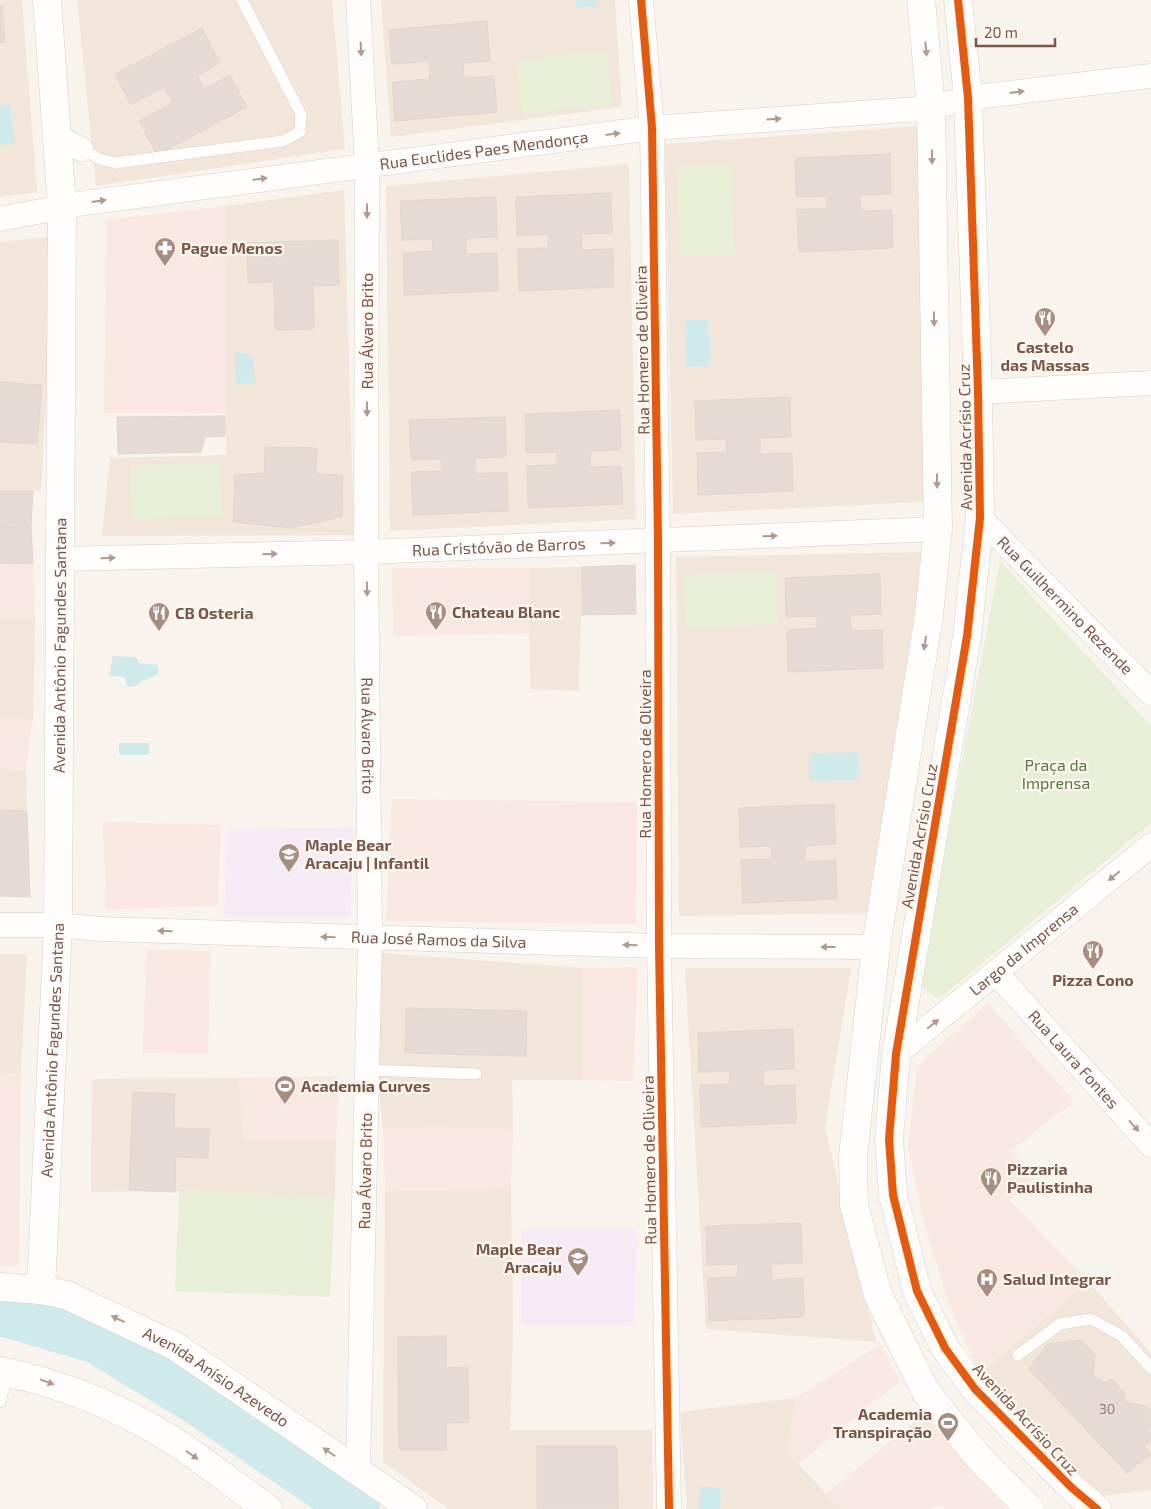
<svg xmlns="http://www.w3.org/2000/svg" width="1151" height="1509" font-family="'Exo 2',sans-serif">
<rect width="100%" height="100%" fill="#f9f3ed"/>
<g fill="#f2e5da">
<polygon points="0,0 22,0 37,192 0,197"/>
<polygon points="77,0 332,0 345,149 96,186"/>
<polygon points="381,0 615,0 622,107 391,137"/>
<polygon points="920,126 939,501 673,514 665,144"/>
<polygon points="629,164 636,519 390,531 386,186"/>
<polygon points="344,190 354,535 102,536 110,458 226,455 226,206"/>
<polygon points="49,237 49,339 41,491 0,491 0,242"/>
<polygon points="927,552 878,913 679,916 676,557"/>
<polygon points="582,567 579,691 530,689 529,568"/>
<polygon points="0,619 35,619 33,720 0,719"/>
<polygon points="0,770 26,771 27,811 0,810"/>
<polygon points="382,953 582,968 582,1080 512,1080 513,1129 383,1126 377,1080"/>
<polygon points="0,954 27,954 21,1074 0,1075"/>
<polygon points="685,968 851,968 825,1128 876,1342 706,1329"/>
<polygon points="239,1078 244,1141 336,1141 335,1197 179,1191 91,1192 92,1079"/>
<polygon points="511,1189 513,1325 510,1430 652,1430 653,1509 449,1509 383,1462 385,1190"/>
<polygon points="1088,1281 1151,1353 1151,1490 1101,1496 979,1374"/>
<polygon points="796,1398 787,1452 840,1509 687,1509 680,1412"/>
</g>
<g fill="#f9e7e1">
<polygon points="226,206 226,413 104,413 106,220"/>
<polygon points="0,563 33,564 35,619 0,619"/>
<polygon points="392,568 529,568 530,633 393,636"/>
<polygon points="0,719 33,720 26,771 0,770"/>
<polygon points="392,799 637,802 636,924 386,921"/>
<polygon points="103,822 221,825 218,905 106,910"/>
<polygon points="146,950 210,951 208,1054 143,1053"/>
<polygon points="638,967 633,1081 582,1080 582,968"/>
<polygon points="988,1003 1074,1102 1011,1150 1035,1176 1009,1200 1088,1281 979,1374 948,1301 924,1223 908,1147 917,1069 926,1058"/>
<polygon points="21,1074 19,1265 0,1266 0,1075"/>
<polygon points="339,1076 336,1141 244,1141 239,1078"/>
<polygon points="383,1126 513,1129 511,1189 385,1190"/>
<polygon points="881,1344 900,1381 798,1465 787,1452 796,1398"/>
<polygon points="923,1415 1007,1509 944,1509 942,1505 926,1509 840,1509 826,1494"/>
</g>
<g fill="#f5ebf4">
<polygon points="354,827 350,917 224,918 227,830"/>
<polygon points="521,1229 637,1229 634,1326 521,1325"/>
</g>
<g fill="#e7f0d7">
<polygon points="606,50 612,104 522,114 516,61"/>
<polygon points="731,164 735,255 680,257 677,166"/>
<polygon points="221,463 222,517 131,519 130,465"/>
<polygon points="1000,561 1151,726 1151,823 939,999 919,986"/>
<polygon points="775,571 778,624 686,629 684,575"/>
<polygon points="179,1191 335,1197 330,1297 175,1291"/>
</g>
<g fill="#ceeaea">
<polygon points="575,0 598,0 598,6 575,8"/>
<polygon points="10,104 14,143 0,145 0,105"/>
<polygon points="685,320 708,320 710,366 686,367"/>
<polygon points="235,352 247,353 253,360 255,383 236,385"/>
<path d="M113,656L136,657L139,663L158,665V674C150,680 143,678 136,686L127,687L125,677L109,676Z"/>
<rect x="119" y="743" width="30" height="12"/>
<polygon points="858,752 859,780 809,781 809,753"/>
<polygon points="700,1487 721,1488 720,1509 699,1509"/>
</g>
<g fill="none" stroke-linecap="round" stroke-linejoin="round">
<polyline stroke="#ceeaea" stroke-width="48" points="0,1313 6,1313 97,1340 199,1402 356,1509"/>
</g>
<g fill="#e6dbd4" stroke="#e2d6cf">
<polygon points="0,6 2,6 5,42 0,43"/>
<polygon points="487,21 490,61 463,63 464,78 494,76 497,112 395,121 392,82 430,79 429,61 392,64 389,30"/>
<polygon points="202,28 220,63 197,76 204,89 230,75 247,107 157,155 139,121 172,103 164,87 131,105 115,74"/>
<polygon points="890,154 891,194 860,195 861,211 892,210 893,248 799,252 797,210 827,208 827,196 796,197 795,158"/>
<polygon points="611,193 612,233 581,234 582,250 613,249 614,287 519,291 518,249 548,248 548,234 517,236 516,197"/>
<polygon points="496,197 497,237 466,238 466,254 497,253 498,291 404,295 403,253 433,251 432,239 402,240 400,201"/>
<polygon points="338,240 339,285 313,286 314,329 275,330 274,282 248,283 247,243"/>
<polygon points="0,382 42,385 37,444 0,442"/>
<polygon points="790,397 791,437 760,438 760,454 792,453 793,491 698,495 697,453 727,452 726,439 696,440 695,401"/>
<polygon points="620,410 621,450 590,451 590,467 621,466 623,504 528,508 527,466 557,465 557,452 526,453 525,414"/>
<polygon points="225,416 225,436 205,437 201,452 118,454 117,417"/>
<polygon points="505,417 506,457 475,458 475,474 507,472 508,511 413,515 411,472 442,471 442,459 411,460 409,420"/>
<polygon points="265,447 317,448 316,474 343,475 342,516 292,528 233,522 235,475 264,473"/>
<polygon points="0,491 33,491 31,527 0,528"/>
<polygon points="31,527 33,564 0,563 0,528"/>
<polygon points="635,565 636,614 582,615 582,567"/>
<polygon points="880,574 881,614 850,615 851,631 882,630 883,668 788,672 787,630 817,628 817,616 786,617 785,578"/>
<polygon points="834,804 836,844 805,846 805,862 836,860 837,899 743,903 741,860 772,859 771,846 740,847 739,808"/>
<polygon points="0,810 27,811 30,897 0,896"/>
<polygon points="406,1008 527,1011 526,1056 405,1053"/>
<polygon points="793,1029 794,1069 763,1070 764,1086 795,1085 796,1123 701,1127 700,1085 730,1084 730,1071 699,1072 698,1033"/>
<polygon points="133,1092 175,1094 174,1128 209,1129 208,1158 176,1157 175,1192 129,1190"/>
<polygon points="801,1223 802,1263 771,1264 772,1280 803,1278 804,1317 709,1321 708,1278 738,1277 738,1264 707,1265 706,1226"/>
<polygon points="446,1336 446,1368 468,1367 469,1422 446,1423 446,1450 399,1450 398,1337"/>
<polygon points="1081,1340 1095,1355 1093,1376 1105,1382 1112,1379 1124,1393 1126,1402 1146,1406 1151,1411 1151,1427 1147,1430 1151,1435 1151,1441 1144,1445 1150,1455 1127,1473 1029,1369 1047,1344"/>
<polygon points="537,1446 617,1446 618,1509 537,1509"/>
</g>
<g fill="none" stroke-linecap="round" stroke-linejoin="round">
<g stroke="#d8cfca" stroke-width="12">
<g id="lane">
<polyline points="81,149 100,159 115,163 283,141 300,132 301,114 242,0"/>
<polyline points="367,1070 476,1074"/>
<polyline points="1018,1355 1060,1324 1091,1319 1122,1336 1151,1368"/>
<polyline points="0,1402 8,1373"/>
</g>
</g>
<g stroke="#d8cfca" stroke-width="25">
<g id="street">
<path id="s1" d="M358,0L367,165L366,552L370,938L358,1472"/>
<polyline points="641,0 652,128 658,541 659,946 669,1509"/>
<polyline points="59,138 81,149"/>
<path id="s2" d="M0,219L84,203L652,128L931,108L968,98L1151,76"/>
<polyline points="978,392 1151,383"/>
<path id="s3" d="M980,518L1151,693"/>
<path id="s4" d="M59,559L366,552L938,529"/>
<path id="s5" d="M0,925H58L101,929L659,946L876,947"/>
<path id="s6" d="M996,973L1151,1145"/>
<path id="s7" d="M896,1054L1151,845"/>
</g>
</g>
<g stroke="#d9cfc9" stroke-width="29">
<g id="secondary">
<polyline points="921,0 931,108 938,529 929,615 876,947 853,1156 854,1205 878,1295 926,1392 978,1457 1030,1509"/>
<polyline points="958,0 968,98 978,392 980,518 967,636 896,1054 889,1139 893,1195 917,1291 945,1348 975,1389 1072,1488 1097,1509"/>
<path id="s8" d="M0,1287L41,1290L66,1295L175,1346L413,1509"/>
<path id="s9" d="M41,1290L58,925L62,208L47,0"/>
<path d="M0,1371C56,1382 109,1403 159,1432C197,1454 232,1484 268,1509"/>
</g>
</g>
<use href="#lane" stroke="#fefdfc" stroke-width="11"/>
<use href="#street" stroke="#fefdfc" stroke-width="24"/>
<use href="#secondary" stroke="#fefdfc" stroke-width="28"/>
<g stroke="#fff8f0" stroke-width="11">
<g id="cycleway">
<polyline points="641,0 652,128 658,541 659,946 669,1509"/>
<polyline points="958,0 968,98 978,392 980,518 967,636 896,1054 889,1139 893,1195 917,1291 945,1348 975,1389 1072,1488 1097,1509"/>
</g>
</g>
<use href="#cycleway" stroke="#e8590c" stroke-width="8"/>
</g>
<defs><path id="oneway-solid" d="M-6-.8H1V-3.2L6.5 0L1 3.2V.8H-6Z" transform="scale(1.25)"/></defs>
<g fill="#af9991">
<use href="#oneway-solid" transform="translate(361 49) rotate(87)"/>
<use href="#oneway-solid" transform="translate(926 49) rotate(85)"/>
<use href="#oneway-solid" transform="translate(1017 92) rotate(-7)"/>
<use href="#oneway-solid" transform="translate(774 119) rotate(-4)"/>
<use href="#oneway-solid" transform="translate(613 134) rotate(-7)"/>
<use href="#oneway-solid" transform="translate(932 157) rotate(89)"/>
<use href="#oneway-solid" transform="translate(260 179) rotate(-8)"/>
<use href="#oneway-solid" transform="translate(99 201) rotate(-8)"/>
<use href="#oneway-solid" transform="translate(367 211) rotate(90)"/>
<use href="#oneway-solid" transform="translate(934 319) rotate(89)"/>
<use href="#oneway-solid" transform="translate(367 409) rotate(90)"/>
<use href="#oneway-solid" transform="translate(937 481) rotate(89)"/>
<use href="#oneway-solid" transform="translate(770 536) rotate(-2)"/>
<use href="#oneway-solid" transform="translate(608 543) rotate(-2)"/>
<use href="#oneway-solid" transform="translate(270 554) rotate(-1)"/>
<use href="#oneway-solid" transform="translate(108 558) rotate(-1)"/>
<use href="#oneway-solid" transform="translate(367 589) rotate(89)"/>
<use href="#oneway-solid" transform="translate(925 643) rotate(99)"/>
<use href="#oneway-solid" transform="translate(1114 876) rotate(141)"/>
<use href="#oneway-solid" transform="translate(165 931) rotate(-178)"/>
<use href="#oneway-solid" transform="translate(328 937) rotate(-178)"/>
<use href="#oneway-solid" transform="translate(630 945) rotate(-178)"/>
<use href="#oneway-solid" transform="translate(828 947) rotate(-180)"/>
<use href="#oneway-solid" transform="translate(933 1024) rotate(-39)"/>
<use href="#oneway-solid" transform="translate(1134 1126) rotate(48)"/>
<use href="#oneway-solid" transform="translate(118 1319) rotate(-155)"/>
<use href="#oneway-solid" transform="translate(47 1382) rotate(20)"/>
<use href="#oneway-solid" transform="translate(329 1452) rotate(-145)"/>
<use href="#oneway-solid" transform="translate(192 1455) rotate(35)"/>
</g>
<defs>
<g id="pharmacy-pin" transform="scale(1.125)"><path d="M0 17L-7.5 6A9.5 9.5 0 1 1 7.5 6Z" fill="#a68e83" stroke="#fff8f0"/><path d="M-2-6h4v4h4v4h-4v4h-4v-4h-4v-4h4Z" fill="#fff"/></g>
<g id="restaurant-pin" transform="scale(1.125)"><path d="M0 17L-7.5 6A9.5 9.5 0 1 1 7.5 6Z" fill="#a68e83" stroke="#fff8f0"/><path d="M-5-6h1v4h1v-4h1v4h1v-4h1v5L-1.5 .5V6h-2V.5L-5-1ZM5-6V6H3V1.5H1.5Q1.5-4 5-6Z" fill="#fff"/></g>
<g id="school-pin" transform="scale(1.125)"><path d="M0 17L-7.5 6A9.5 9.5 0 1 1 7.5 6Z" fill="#a68e83" stroke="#fff8f0"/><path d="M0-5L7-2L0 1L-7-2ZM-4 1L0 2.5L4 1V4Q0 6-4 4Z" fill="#fff"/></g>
<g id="stadium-pin" transform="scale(1.125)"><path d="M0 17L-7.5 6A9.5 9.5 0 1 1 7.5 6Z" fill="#a68e83" stroke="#fff8f0"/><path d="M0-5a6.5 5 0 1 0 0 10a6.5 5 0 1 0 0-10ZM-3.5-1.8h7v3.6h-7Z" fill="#fff"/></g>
<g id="hospital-pin" transform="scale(1.125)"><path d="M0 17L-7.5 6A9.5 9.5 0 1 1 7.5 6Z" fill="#a68e83" stroke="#fff8f0"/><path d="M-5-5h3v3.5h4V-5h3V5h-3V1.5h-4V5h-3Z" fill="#fff"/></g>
</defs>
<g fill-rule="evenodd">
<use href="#pharmacy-pin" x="165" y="248"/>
<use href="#restaurant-pin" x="1045" y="318"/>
<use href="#restaurant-pin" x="436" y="612"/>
<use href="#restaurant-pin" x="159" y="613"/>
<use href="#school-pin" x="289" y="854"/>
<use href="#restaurant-pin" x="1093" y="951"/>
<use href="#stadium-pin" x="285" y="1086"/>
<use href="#restaurant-pin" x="991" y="1178"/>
<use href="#school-pin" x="578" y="1258"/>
<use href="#hospital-pin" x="987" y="1279"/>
<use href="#stadium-pin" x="948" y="1423"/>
</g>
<g text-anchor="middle" stroke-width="4.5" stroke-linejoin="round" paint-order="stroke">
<g font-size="14" fill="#977a6f">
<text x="1107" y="1414">30</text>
</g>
<g font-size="16" fill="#7a574a" stroke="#fff8f0">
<text dy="6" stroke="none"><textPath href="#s2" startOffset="489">Rua Euclides Paes Mendonça</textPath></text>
<text transform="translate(367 331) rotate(-90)" y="6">Rua Álvaro Brito</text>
<text transform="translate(642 350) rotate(-91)" y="6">Rua Homero de Oliveira</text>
<text transform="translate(965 437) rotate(-91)" y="6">Avenida Acrísio Cruz</text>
<text dy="6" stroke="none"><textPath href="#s4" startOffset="440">Rua Cristóvão de Barros</textPath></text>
<text dy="6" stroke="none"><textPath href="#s3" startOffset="122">Rua Guilhermino Rezende</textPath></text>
<text dy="6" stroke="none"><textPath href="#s9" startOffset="645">Avenida Antônio Fagundes Santana</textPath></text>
<text dy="6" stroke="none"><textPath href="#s1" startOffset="736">Rua Álvaro Brito</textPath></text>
<text transform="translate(645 754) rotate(-90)" y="6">Rua Homero de Oliveira</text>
<text transform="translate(919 836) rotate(-80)" y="6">Avenida Acrísio Cruz</text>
<text dy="6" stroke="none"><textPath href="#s5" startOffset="439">Rua José Ramos da Silva</textPath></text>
<text dy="6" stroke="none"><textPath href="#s7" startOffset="165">Largo da Imprensa</textPath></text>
<text dy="6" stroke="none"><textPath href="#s9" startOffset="240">Avenida Antônio Fagundes Santana</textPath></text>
<text dy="6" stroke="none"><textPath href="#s6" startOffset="116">Rua Laura Fontes</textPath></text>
<text transform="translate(649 1160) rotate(-91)" y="6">Rua Homero de Oliveira</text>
<text transform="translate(365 1171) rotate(-89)" y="6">Rua Álvaro Brito</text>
<text dy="6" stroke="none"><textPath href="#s8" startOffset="238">Avenida Anísio Azevedo</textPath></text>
<text transform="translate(1026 1419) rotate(47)" y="6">Avenida Acrísio Cruz</text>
</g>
<g font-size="16" font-weight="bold" fill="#7a574a" stroke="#fff8f0" text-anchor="start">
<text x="181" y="254">Pague Menos</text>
<text x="1045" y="353" text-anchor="middle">Castelo<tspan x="1045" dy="18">das Massas</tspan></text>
<text x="452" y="618">Chateau Blanc</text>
<text x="175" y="619">CB Osteria</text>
<text x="305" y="851">Maple Bear<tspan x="305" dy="18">Aracaju | Infantil</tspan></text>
<text x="1093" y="986" text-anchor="middle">Pizza Cono</text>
<text x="301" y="1092">Academia Curves</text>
<text x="1007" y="1175">Pizzaria<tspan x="1007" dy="18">Paulistinha</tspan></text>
<text x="562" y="1255" text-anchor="end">Maple Bear<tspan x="562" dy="18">Aracaju</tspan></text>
<text x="1003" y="1285">Salud Integrar</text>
<text x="932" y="1420" text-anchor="end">Academia<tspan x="932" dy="18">Transpiração</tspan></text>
</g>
<g font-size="16" fill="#557a3e" stroke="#fff8f0">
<text x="1056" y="771">Praça da<tspan x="1056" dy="18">Imprensa</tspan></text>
</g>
</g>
<path d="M976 38v8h79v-8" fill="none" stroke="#7a574a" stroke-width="2.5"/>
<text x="984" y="38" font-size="15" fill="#7a574a" stroke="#fff8f0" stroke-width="4" paint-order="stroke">20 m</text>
</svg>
